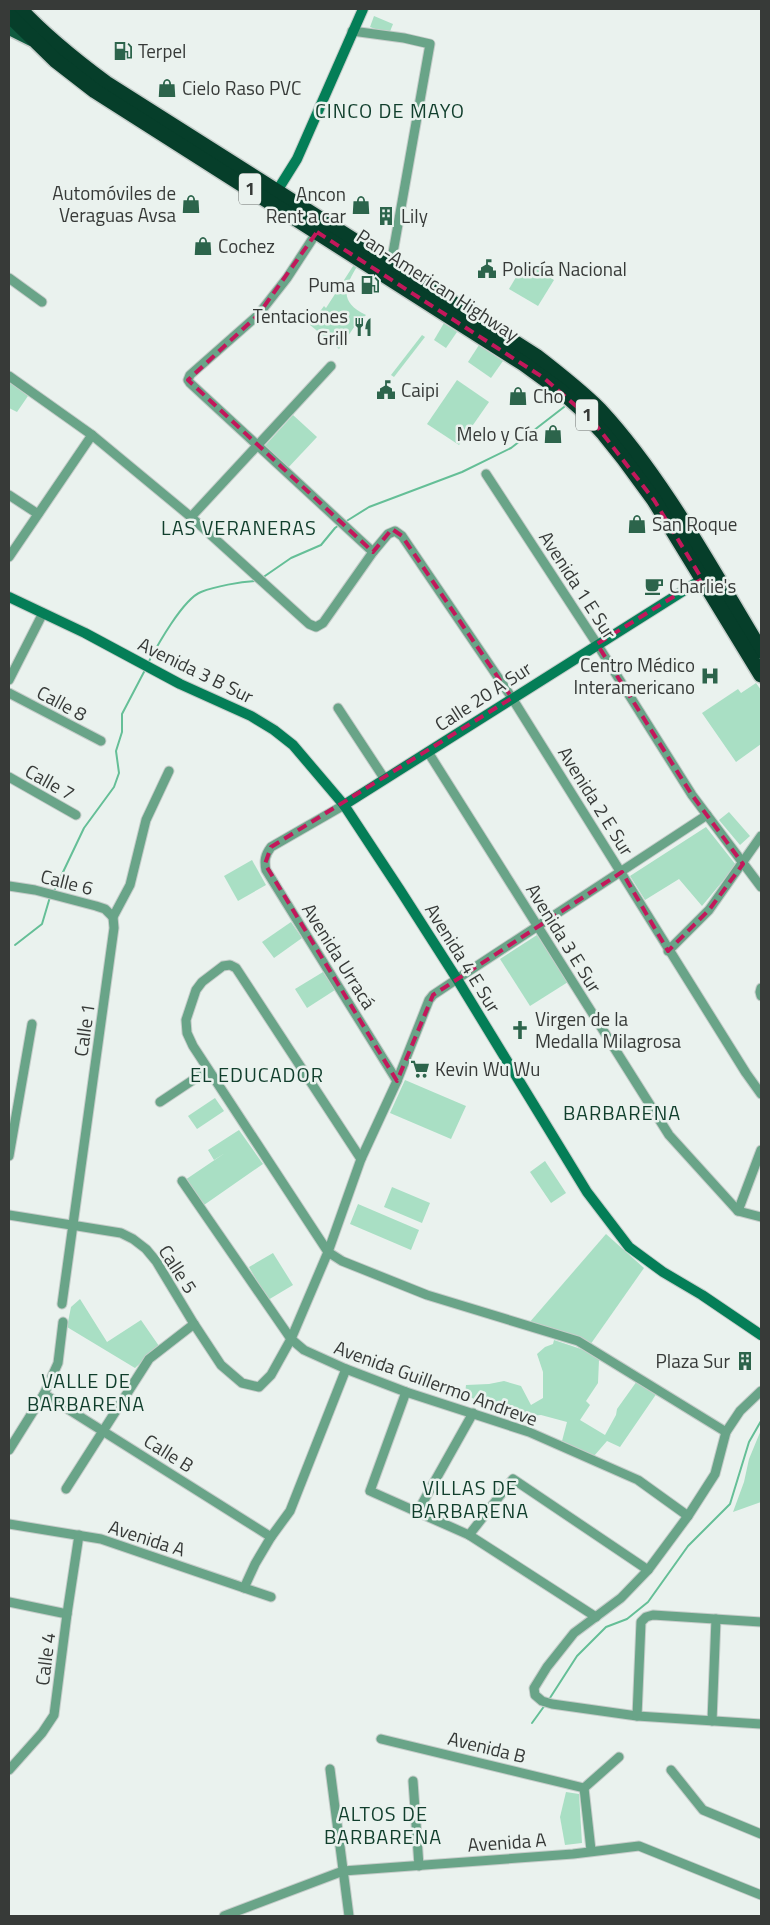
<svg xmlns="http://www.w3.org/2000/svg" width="770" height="1925" font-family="'Titillium Web',sans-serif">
<rect width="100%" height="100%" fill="#eaf2ee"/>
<g fill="#a9dfc4">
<polygon points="374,16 393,24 389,34 370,27"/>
<polygon points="525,262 554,280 538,306 509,289"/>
<path d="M355,263L358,265C344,287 339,302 366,315L363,318L361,317L339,349L310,325L324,306L326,308Z"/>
<polygon points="444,323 457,332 446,348 434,340"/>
<polygon points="422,335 425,337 394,377 391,375"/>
<polygon points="479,345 503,361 491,378 468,362"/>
<polygon points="457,380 489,402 459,445 427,424"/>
<polygon points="9,381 28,396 17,412 9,408"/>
<polygon points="293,415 317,437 286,470 263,448"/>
<polygon points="756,683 761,690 761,744 736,762 702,713 738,689 741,693"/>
<polygon points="729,812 750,836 740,845 719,820"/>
<polygon points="706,827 736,865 702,906 679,879 645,900 630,876"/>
<polygon points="252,860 266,885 238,901 224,876"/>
<polygon points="291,922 302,938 274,958 262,942"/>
<polygon points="537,935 568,982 530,1006 500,959"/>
<polygon points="323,972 335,990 307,1008 295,989"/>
<polygon points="405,1080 466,1106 451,1139 390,1113"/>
<polygon points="215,1098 224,1111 197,1129 188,1116"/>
<polygon points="239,1130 263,1164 204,1205 185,1180 225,1153 214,1160 208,1150"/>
<polygon points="545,1161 566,1193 551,1203 530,1172"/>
<polygon points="392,1187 430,1203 422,1223 384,1207"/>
<polygon points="358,1204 419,1230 411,1250 350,1224"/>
<polygon points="606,1234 644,1268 590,1345 529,1323"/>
<polygon points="273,1253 293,1285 268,1300 249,1267"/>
<polygon points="80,1299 107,1342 141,1320 159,1346 135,1368 67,1327 71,1307"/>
<polygon points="554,1340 596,1354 599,1360 598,1383 586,1401 590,1405 580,1420 605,1435 616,1415 617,1409 637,1381 657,1393 620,1447 607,1441 594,1456 562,1441 567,1422 541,1415 520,1417 481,1403 465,1394 466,1385 489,1384 504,1381 521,1386 531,1405 543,1398 543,1372 537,1354 545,1347 553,1344"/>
<polygon points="761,1430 761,1502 733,1512 744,1482 749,1459"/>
<polygon points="566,1792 579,1794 582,1843 565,1845 560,1817"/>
</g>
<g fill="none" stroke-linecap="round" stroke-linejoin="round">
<g stroke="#65bf97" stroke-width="2">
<polyline points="345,522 369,507 462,472 511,448 564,407"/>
<polyline points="262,578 291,558 321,545 335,528 339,525"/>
<path d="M148,663C157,646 183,599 201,592C216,586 240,582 255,581"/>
<polyline points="54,891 84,828 114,787 119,773 116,751 122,732 122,714 145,670"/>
<polyline points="15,945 42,924 50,897"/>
<polyline points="548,1701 577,1656 606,1627 627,1619 648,1602 688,1546 730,1504 749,1442 761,1421"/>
<polyline points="532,1723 545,1705"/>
</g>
<g stroke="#c6cdca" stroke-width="11">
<g id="street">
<polyline points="352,31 404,38 430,44 391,264"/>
<polyline points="317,232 287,278 258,315 190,375 188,380 190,383 373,552"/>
<polyline points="9,278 42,302"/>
<polyline points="9,376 92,435 191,517 309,624 316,627 323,623 373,552 388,534 395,531 402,536 512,698 746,1073 761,1094"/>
<polyline points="486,474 597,644 692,795 761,887"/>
<polyline points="9,495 38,514"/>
<polyline points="191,517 331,366"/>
<polyline points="9,557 92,435"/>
<polyline points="9,680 43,613"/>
<polyline points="9,693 101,741"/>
<polyline points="338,708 384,778"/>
<polyline points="428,752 669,1135 738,1211 761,1217"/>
<polyline points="9,777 76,815"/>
<path d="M344,805L271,847C265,855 264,861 266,870L397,1081"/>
<polyline points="9,886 35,890 96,906 105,909 113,917"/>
<polyline points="668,951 709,910 761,836"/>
<polyline points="761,988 760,992 761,996"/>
<polyline points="160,1102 208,1070"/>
<polyline points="9,1156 32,1024"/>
<polyline points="361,1159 236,968 230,965 223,966 202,982 196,990 186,1020 187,1033 193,1046 328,1252 342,1261 427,1295 578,1341 726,1432"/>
<polyline points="182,1181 291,1339 304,1350 346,1369 406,1392 529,1432 638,1480 688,1516"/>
<polyline points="738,1211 761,1150"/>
<polyline points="9,1215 121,1233 133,1239 146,1249 156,1261 194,1324 221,1365 242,1383 259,1387 271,1375 291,1339 328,1252 361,1159 397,1081 429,1000 433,995 457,979 707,815"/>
<polyline points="62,1304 114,928 113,917 130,885 146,820 169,771"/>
<polyline points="761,1391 740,1411 726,1432 715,1474 688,1516 648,1570 621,1598 574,1633 547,1667 534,1688 535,1695 542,1701 552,1704 637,1716 761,1724"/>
<polyline points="406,1392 370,1491 469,1535 596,1617"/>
<polyline points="44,1394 271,1537"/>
<polyline points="9,1450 44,1394 58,1363 63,1322"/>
<polyline points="66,1489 149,1359 194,1324"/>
<polyline points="418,1511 473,1413"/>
<polyline points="9,1524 101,1539 271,1597"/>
<polyline points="469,1535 513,1479 648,1570"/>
<polyline points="244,1588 255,1564 271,1537 290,1511 346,1369"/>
<polyline points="9,1602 67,1614"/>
<polyline points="637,1716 641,1622 646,1617 653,1615 761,1622"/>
<polyline points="712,1721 716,1619"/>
<polyline points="381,1739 584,1788 619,1757"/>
<polyline points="330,1769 349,1916"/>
<polyline points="9,1770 42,1733 54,1715 67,1614 79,1535"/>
<polyline points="671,1770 703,1810 761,1834"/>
<polyline points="413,1781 419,1866"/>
<polyline points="584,1788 591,1850"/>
<polyline points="224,1916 343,1871 573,1854 639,1846 761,1895"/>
</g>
</g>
<g stroke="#c6cdca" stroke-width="12">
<g id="secondary">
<polyline points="277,191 297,159 363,9"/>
<polyline points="9,597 85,633 180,684 251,716 274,730 293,745 344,805 400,890 457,979 587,1192 629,1247 663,1272 702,1295 761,1335"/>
<polyline points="344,805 707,576"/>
</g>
</g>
<g stroke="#c6cdca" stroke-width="15">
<polyline id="primary" points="9,29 31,40"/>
</g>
<g stroke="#c6cdca" stroke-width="18">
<g id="highway">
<path d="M20,9C46,37 75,60 106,83L536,356C558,373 580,390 600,410C663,478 713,572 761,651"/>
<polyline points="9,15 55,60 95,91 524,364 561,391 580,408 604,434 624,459 654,500 761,675"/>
</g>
</g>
<use href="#street" stroke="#69a488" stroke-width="9"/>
<use href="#secondary" stroke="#047e57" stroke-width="10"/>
<use href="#primary" stroke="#0f5b3f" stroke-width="12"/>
<use href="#highway" stroke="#063e2a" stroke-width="15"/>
</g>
<path fill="none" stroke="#c2185b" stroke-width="4" stroke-dasharray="10 6" stroke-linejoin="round" d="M317,232L544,378L592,420L654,500L702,579L597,644L692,795L743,864L709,910L668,951L622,872L433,995L397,1081L265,864L271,847L512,698L402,536L392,529L373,552L188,380L258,315Z"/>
<defs>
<g id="fuel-bare" transform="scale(1.5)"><path d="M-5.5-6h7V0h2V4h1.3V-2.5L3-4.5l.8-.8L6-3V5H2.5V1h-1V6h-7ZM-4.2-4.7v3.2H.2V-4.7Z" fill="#2c644b" stroke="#eaf2ee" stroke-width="2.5" paint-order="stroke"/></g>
<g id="shop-bare" transform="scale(1.5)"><path d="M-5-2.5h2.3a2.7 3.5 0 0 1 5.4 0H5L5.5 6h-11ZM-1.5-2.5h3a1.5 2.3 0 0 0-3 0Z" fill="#2c644b" stroke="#eaf2ee" stroke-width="2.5" paint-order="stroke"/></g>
<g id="building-bare" transform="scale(1.5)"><path d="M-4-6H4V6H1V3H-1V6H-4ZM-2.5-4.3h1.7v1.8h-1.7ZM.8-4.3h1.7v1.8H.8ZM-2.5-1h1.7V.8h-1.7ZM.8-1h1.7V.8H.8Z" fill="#2c644b" stroke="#eaf2ee" stroke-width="2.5" paint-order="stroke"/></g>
<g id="civic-bare" transform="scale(1.5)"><path d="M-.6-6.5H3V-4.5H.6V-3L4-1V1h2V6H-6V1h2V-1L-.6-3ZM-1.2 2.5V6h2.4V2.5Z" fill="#2c644b" stroke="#eaf2ee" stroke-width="2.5" paint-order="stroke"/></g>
<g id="restaurant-bare" transform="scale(1.5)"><path d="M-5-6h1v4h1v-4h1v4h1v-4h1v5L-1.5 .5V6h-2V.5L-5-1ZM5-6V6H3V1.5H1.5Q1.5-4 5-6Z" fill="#2c644b" stroke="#eaf2ee" stroke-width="2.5" paint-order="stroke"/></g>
<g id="cafe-bare" transform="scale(1.5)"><path d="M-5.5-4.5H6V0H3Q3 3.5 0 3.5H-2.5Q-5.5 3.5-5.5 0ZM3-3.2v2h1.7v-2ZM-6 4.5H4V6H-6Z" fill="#2c644b" stroke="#eaf2ee" stroke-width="2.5" paint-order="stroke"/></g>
<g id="hospital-bare" transform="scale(1.5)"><path d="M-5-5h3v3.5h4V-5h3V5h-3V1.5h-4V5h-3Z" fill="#2c644b" stroke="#eaf2ee" stroke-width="2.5" paint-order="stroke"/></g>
<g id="church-bare" transform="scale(1.5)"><path d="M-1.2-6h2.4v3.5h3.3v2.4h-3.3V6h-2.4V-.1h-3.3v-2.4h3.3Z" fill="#2c644b" stroke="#eaf2ee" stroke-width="2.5" paint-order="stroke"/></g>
<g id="supermarket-bare" transform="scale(1.5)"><path d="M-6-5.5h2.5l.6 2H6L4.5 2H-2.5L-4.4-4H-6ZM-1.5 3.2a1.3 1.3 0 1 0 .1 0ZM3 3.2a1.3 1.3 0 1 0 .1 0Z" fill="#2c644b" stroke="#eaf2ee" stroke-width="2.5" paint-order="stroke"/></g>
</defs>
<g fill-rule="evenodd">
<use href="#fuel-bare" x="123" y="51"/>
<use href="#shop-bare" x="167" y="88"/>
<use href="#shop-bare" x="191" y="204"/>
<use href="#shop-bare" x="361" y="205"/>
<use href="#building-bare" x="386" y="216"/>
<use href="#shop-bare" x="203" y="246"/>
<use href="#civic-bare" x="487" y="269"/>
<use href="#fuel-bare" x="370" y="285"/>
<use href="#restaurant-bare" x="363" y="327"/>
<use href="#civic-bare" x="386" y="390"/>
<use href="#shop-bare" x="518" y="396"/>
<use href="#shop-bare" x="553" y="434"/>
<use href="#shop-bare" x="637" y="524"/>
<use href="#cafe-bare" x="654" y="586"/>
<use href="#hospital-bare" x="710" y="676"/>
<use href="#church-bare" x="520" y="1030"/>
<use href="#supermarket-bare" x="420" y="1069"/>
<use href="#building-bare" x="745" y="1361"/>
</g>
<g text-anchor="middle" stroke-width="5" stroke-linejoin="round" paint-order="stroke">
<g fill="#eaf2ee" stroke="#6d716f" stroke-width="1">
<rect x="239" y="173.5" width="22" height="31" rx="4"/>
<rect x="576" y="399.5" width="22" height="31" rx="4"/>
</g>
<g font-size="18" font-weight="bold" fill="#373a38">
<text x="250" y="195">1</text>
<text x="587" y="421">1</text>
</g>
<g font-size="19" fill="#373a38" stroke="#eaf2ee" text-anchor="start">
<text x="138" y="58">Terpel</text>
<text x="182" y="95">Cielo Raso PVC</text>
<text x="176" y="200" text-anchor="end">Automóviles de<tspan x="176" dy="22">Veraguas Avsa</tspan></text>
<text x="346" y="201" text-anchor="end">Ancon<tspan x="346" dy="22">Rent a car</tspan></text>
<text x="401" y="223">Lily</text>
<text x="218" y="253">Cochez</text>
<text x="502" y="276">Policía Nacional</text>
<text x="355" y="292" text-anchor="end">Puma</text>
<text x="348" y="323" text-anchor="end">Tentaciones<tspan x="348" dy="22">Grill</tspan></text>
<text x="401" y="397">Caipi</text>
<text x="533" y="403">Cho</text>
<text x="538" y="441" text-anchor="end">Melo y Cía</text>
<text x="652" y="531">San Roque</text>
<text x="669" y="593">Charlie's</text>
<text x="695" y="672" text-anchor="end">Centro Médico<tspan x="695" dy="22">Interamericano</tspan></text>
<text x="535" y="1026">Virgen de la<tspan x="535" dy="22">Medalla Milagrosa</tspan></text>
<text x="435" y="1076">Kevin Wu Wu</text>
<text x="730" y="1368" text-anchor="end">Plaza Sur</text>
</g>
<g font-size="19" fill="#373a38" stroke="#eaf2ee">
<text transform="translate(438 285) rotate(33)" y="7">Pan-American Highway</text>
<text transform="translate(578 585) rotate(57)" y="7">Avenida 1 E Sur</text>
<text transform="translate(196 670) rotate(26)" y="7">Avenida 3 B Sur</text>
<text transform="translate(483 696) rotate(-33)" y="7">Calle 20 A Sur</text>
<text transform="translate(62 703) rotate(28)" y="7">Calle 8</text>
<text transform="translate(50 782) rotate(29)" y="7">Calle 7</text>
<text transform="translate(596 801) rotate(58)" y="7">Avenida 2 E Sur</text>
<text transform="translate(67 882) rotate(14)" y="7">Calle 6</text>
<text transform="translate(564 938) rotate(58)" y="7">Avenida 3 E Sur</text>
<text transform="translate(339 956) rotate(58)" y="7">Avenida Urracá</text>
<text transform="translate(463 958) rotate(58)" y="7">Avenida 4 E Sur</text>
<text transform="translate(84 1030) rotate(-82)" y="7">Calle 1</text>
<text transform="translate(178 1269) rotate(57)" y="7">Calle 5</text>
<text transform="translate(436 1383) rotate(20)" y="7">Avenida Guillermo Andreve</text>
<text transform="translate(169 1453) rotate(32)" y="7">Calle B</text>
<text transform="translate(147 1538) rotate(18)" y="7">Avenida A</text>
<text transform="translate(45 1659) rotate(-83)" y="7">Calle 4</text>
<text transform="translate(487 1747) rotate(14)" y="7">Avenida B</text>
<text transform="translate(507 1842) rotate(-4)" y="7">Avenida A</text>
</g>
<g font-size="20" letter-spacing="1" fill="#103e2c" stroke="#eaf2ee">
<text x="390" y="118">CINCO DE MAYO</text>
<text x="239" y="535">LAS VERANERAS</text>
<text x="257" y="1082">EL EDUCADOR</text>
<text x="622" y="1120">BARBARENA</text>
<text x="86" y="1388">VALLE DE<tspan x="86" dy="23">BARBARENA</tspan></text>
<text x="470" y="1495">VILLAS DE<tspan x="470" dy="23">BARBARENA</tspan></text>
<text x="383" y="1821">ALTOS DE<tspan x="383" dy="23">BARBARENA</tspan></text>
</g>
</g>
<rect width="770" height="1925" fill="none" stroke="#373a38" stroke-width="20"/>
</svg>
